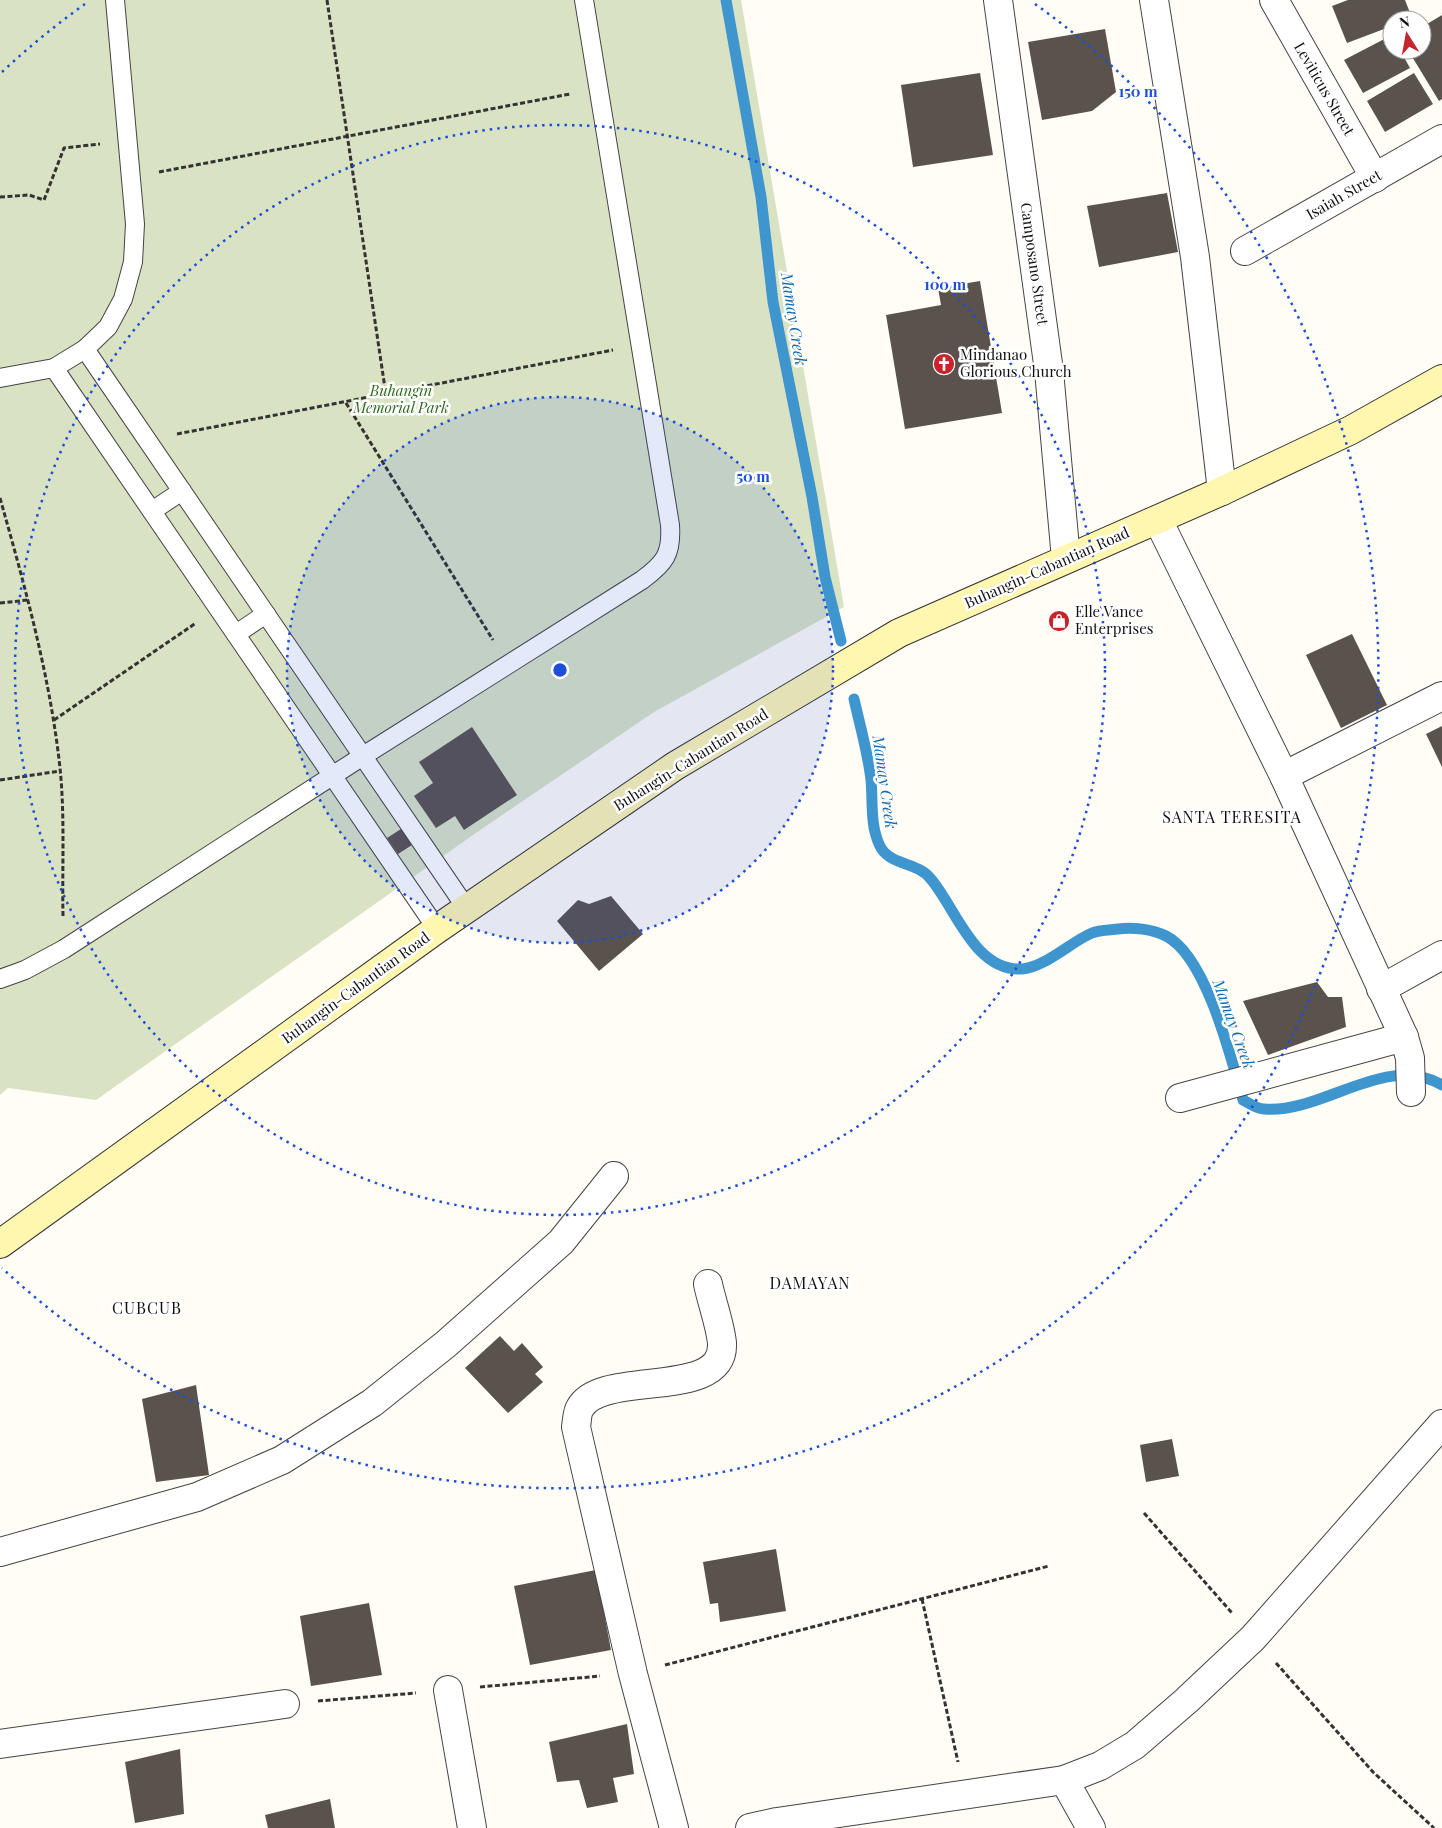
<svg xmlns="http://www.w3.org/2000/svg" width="1442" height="1828" font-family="'Playfair Display',serif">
<rect width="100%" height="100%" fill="#fffdf5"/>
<polygon fill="#d9e3c4" points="0,0 741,0 844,607 654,712 483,828 96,1100 8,1088 0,1095"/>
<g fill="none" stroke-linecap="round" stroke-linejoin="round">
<g stroke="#3f96cf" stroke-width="11">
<polyline points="726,0 761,197 773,302 812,497 825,577 841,641"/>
<path d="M854,699C860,726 868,753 871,780C873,801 870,824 879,844C888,866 916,861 930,878C955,906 974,972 1022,969C1044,968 1072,941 1092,933C1099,930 1110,930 1118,929C1133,927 1152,929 1166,936C1206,956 1231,1058 1243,1100C1249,1103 1257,1109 1264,1109C1323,1114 1385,1052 1442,1085"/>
</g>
</g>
<g fill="#5a524d">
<polygon points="1348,0 1405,0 1412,18 1392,20 1392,26 1347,43 1332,6"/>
<polygon points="1442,15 1442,99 1439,101 1408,50 1422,50 1422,27"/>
<polygon points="1105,29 1116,92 1092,111 1042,120 1028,42"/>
<polygon points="1392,35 1392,50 1400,50 1410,68 1363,93 1344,60"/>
<polygon points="980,73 993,155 913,167 901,85"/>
<polygon points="1414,73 1433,104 1385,132 1367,101"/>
<polygon points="1167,193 1178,252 1099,267 1087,206"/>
<polygon points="980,281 1002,413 905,429 886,315 941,305 938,288"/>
<polygon points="1352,634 1387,705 1341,728 1306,655"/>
<polygon points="1442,726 1442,767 1426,734"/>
<polygon points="472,727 517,795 464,830 455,816 436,828 414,796 433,783 419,762"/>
<polygon points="401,829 412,845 398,854 387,838"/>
<polygon points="611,896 643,934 599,971 557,921 578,900 589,904"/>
<polygon points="1317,982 1328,997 1342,997 1346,1027 1268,1055 1243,1001"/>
<polygon points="500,1336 514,1351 522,1343 543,1367 535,1374 543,1382 508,1413 465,1368"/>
<polygon points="196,1385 209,1475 156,1482 142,1399"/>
<polygon points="1172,1439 1179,1476 1146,1482 1140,1445"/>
<polygon points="776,1549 786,1611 720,1622 718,1603 710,1604 703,1562"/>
<polygon points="596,1570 611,1650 530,1665 514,1586"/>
<polygon points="369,1603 382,1675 311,1686 300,1616"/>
<polygon points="627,1724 634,1774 613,1778 618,1802 587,1808 579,1780 557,1782 549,1742"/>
<polygon points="180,1749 184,1814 135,1823 125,1762"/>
<polygon points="330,1799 335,1828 268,1828 265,1815"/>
</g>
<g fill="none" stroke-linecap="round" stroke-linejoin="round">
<g stroke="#444" stroke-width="20">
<g id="lane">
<polyline points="85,349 467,909"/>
<polyline points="54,368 437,929"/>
<polyline points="0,378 54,368 85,349 108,327 123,299 133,262 135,224 115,0"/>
<polyline points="152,511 182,491"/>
<polyline points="236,634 266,614"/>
<path d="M0,979L25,970L64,949L363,756L642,580C665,563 672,554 670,525L584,0"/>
</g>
</g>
<g stroke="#444" stroke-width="30">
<g id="street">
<polyline points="998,0 1049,371 1066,559"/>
<polyline points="1154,0 1195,257 1222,491"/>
<polyline points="1274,0 1375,178"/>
<polyline points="1245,251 1442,139"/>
<polyline points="1158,520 1284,776 1404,1037 1410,1058 1411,1092"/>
<polyline points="1284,776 1442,696"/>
<polyline points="1381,989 1442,955"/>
<polyline points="1180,1098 1404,1037"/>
<polyline points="0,1552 197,1497 282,1460 372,1403 446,1344 561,1242 614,1176"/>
<polyline points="448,1690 472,1828"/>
<polyline points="0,1744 285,1704"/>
<polyline points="1064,1780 1091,1828"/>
<path d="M674,1828L633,1674L576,1427C577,1421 577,1412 580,1408C602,1368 725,1402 722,1343C720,1324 712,1303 708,1284"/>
<polyline points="750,1828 777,1822 1064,1780 1100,1766 1135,1745 1186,1701 1253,1638 1442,1424"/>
</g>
</g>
<g stroke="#333" stroke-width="30">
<polyline id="secondary" points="0,1244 437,929 675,766 899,633 1222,491 1351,430 1442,379"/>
</g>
<g stroke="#333" stroke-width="3" stroke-dasharray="5 2.5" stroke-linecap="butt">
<polyline points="327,0 386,395"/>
<polyline points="159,172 570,94"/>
<polyline points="0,197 29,195 44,200 64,148 100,144"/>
<polyline points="346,403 493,640"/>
<polyline points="177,434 613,350"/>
<path d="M0,498C25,587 50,676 60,768C65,816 62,868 63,916"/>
<polyline points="0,603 28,600"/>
<polyline points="54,720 196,623"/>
<polyline points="0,780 60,771"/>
<polyline points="1144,1513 1232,1613"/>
<polyline points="922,1599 958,1762"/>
<polyline points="1276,1663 1373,1772 1434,1828"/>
<polyline points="665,1665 1049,1566"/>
<polyline points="480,1687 600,1676"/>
<polyline points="318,1701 416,1693"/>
</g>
<use href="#lane" stroke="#fff" stroke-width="18"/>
<use href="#street" stroke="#fff" stroke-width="28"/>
<use href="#secondary" stroke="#fff6b0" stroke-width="28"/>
</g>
<circle cx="560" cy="670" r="273" fill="#1d4ed8" fill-opacity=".12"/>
<g fill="none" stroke="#1d4ed8" stroke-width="2.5" stroke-dasharray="2.5 5">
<circle cx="560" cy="670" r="273"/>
<circle cx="560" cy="670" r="545"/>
<path d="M2 72A818 818 0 0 1 85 4M1035 4A818 818 0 1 1 2 1268"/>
</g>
<defs>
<g id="church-disc" transform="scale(1.125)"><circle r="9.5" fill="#c4262e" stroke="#fff"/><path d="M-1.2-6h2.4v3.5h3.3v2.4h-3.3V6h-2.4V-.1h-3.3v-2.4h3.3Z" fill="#fff"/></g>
<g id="shop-disc" transform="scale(1.125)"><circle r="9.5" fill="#c4262e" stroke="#fff"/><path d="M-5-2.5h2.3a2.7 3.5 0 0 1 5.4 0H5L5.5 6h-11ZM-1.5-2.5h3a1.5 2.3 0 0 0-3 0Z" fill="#fff"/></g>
</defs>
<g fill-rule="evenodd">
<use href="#church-disc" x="944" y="364"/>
<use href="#shop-disc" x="1059" y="621"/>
</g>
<g text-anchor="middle" stroke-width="5" stroke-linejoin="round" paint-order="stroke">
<g font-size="15" fill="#111" stroke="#fff">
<text transform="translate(1324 89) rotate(60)" y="5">Leviticus Street</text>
<text transform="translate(1344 195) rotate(-30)" y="5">Isaiah Street</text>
<text transform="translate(1034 264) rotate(82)" y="5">Camposano Street</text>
<text transform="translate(1047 568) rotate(-24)" y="5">Buhangin-Cabantian Road</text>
<text transform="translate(691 760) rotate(-32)" y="5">Buhangin-Cabantian Road</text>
<text transform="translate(356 988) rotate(-36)" y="5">Buhangin-Cabantian Road</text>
</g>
<g font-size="15" fill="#111" stroke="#fff" text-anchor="start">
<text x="960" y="360">Mindanao<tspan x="960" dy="17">Glorious Church</tspan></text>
<text x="1075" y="617">Elle Vance<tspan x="1075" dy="17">Enterprises</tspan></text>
</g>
<g font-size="15" font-style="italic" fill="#2f6b1f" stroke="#fff">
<text x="401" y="396">Buhangin<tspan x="401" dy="17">Memorial Park</tspan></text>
</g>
<g font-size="16" font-style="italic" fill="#1768a6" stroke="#fff">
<text transform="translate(794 319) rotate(81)" y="6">Mamay Creek</text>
<text transform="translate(885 782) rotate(82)" y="6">Mamay Creek</text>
<text transform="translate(1234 1024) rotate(70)" y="6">Mamay Creek</text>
</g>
<g font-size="16" letter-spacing="1" fill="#111" stroke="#fff">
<text x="1232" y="823">SANTA TERESITA</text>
<text x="810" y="1289">DAMAYAN</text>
<text x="147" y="1314">CUBCUB</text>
</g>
</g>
<circle cx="560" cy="670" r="8" fill="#1d4ed8" stroke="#fff" stroke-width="2.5"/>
<g font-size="15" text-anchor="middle" font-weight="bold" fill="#1d4ed8" stroke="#fff" stroke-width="5" stroke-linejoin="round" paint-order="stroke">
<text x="1138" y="97">150 m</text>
<text x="945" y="290">100 m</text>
<text x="753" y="482">50 m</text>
</g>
<g transform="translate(1407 35) rotate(349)"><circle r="24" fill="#ffffff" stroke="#a0a0a0"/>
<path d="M0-4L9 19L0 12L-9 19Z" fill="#c4262e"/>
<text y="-8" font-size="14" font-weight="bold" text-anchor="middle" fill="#111111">N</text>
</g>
</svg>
